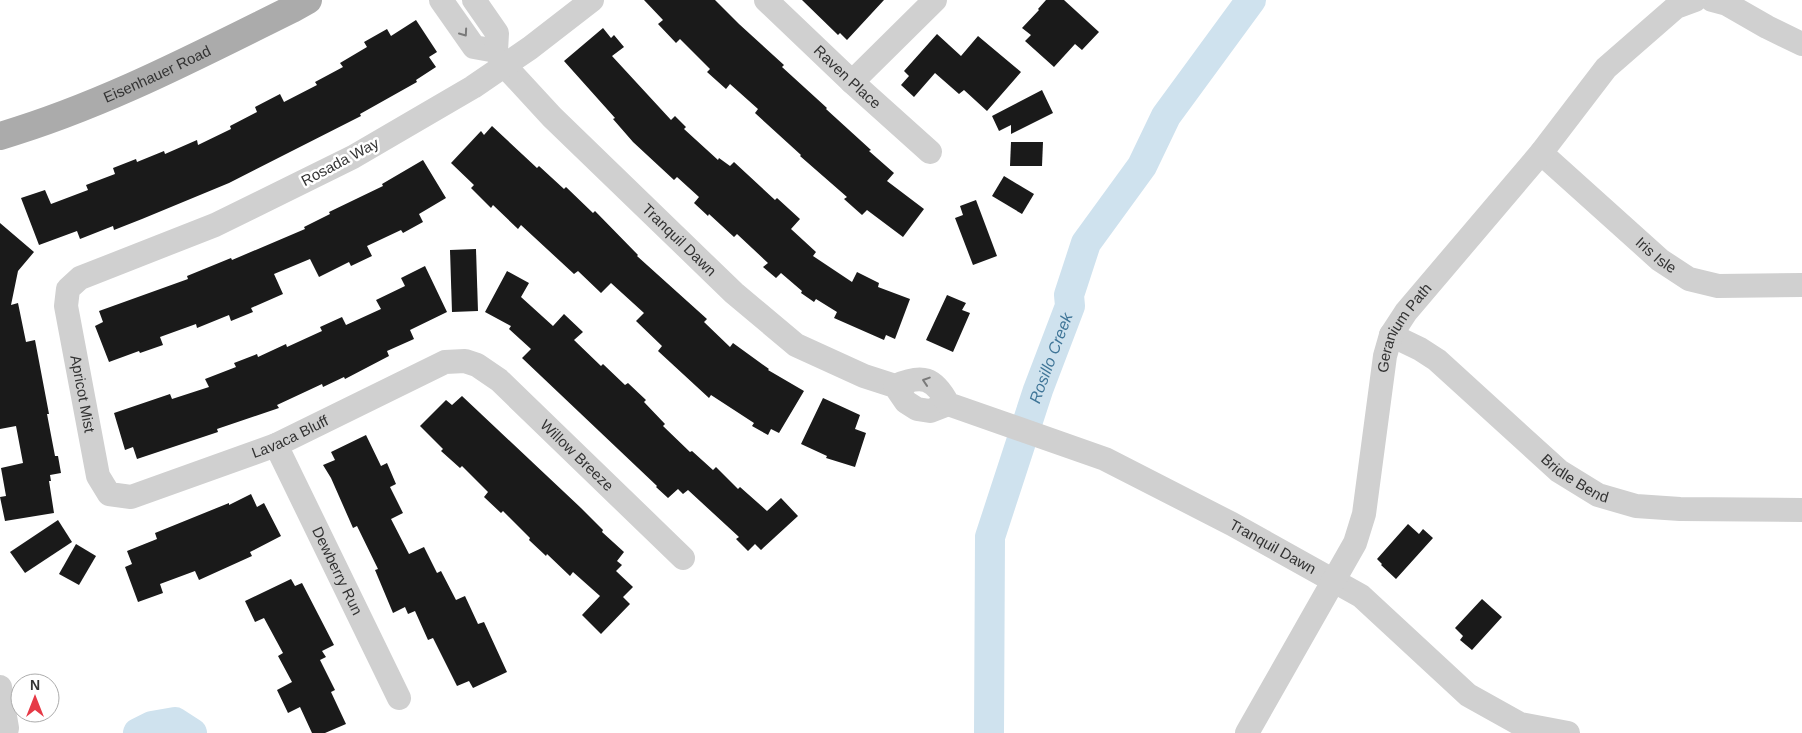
<svg xmlns="http://www.w3.org/2000/svg" width="1802" height="733" font-family="Arial,sans-serif">
<rect width="100%" height="100%" fill="#fff"/>
<g fill="none" stroke-linecap="round" stroke-linejoin="round">
<g stroke="#cfe2ee" stroke-width="30">
<polyline points="138,733 152,726 175,722 192,733"/>
<path id="s1" d="M989,733L990,537L1038,390L1070,306L1069,295L1086,243L1142,166L1166,116L1251,0"/>
</g>
</g>
<g fill="#1a1a1a">
<polygon points="644,0 715,0 739,24 784,65 782,67 827,108 826,109 871,150 869,151 894,173 887,181 924,209 903,237 867,210 862,215 844,199 847,197 800,156 801,155 755,113 758,109 730,84 726,89 707,72 710,69 680,39 676,43 658,24 663,20"/>
<polygon points="802,0 884,0 847,40 840,33 838,35"/>
<polygon points="1046,0 1064,0 1099,32 1082,50 1075,44 1054,67 1025,41 1031,35 1022,28 1039,10 1038,9"/>
<polygon points="416,20 437,52 429,57 436,67 416,80 417,82 360,114 361,116 229,183 142,219 114,230 113,226 80,239 77,231 39,245 21,198 45,190 51,204 88,190 86,185 115,174 113,168 136,159 137,162 164,151 165,154 197,140 198,145 231,129 230,126 257,112 255,107 280,94 284,102 317,85 315,82 343,67 340,63 367,47 364,42 387,29 391,36"/>
<polygon points="603,28 611,38 614,35 624,47 612,56 671,120 675,116 686,127 684,129 718,160 719,158 730,166 734,162 775,200 777,198 800,219 791,229 816,252 813,256 852,282 857,272 879,283 878,287 910,299 895,339 886,335 884,340 834,318 837,312 816,299 814,302 801,293 802,291 781,273 776,278 763,267 768,263 737,234 734,237 709,214 708,216 694,203 699,197 677,177 674,180 633,142 613,119 615,118 564,61"/>
<polygon points="937,34 961,56 978,36 1021,72 987,111 964,90 959,94 935,73 914,97 901,85 909,76 904,71"/>
<polygon points="1042,90 1053,113 1011,134 1011,125 999,131 992,116"/>
<polygon points="492,126 537,168 539,166 564,189 566,187 593,213 595,211 638,255 637,256 707,319 704,322 730,347 733,343 769,369 768,370 804,391 779,433 771,429 768,435 752,426 754,423 711,395 709,398 658,351 662,346 636,321 644,313 611,283 601,293 578,271 574,274 521,225 518,229 493,205 491,208 471,188 474,185 451,163 481,131 484,135"/>
<polygon points="1011,142 1043,142 1042,166 1010,166"/>
<polygon points="423,160 446,198 419,214 423,222 403,233 401,230 367,246 372,256 351,266 349,262 319,277 310,259 274,274 283,294 251,308 253,312 231,321 229,315 197,328 196,324 160,337 163,345 140,353 139,351 109,362 95,326 103,322 99,311 188,279 187,276 231,258 232,260 305,229 304,227 330,214 329,212 383,186 382,184"/>
<polygon points="1004,176 1034,194 1022,214 992,196"/>
<polygon points="976,200 997,256 973,265 955,218 963,215 960,206"/>
<polygon points="0,223 34,252 18,271 11,305 18,303 26,342 35,340 49,414 47,414 55,456 58,456 61,473 50,475 51,481 49,481 54,513 5,521 0,497 6,496 1,468 23,463 16,426 0,429"/>
<polygon points="476,249 478,311 452,312 450,250"/>
<polygon points="425,266 447,312 410,330 414,339 387,351 389,356 345,379 344,377 323,387 322,384 277,405 279,408 217,429 218,432 137,459 133,447 125,450 114,413 170,394 172,399 209,387 205,379 236,367 234,363 257,354 258,357 286,344 287,347 322,331 320,327 342,317 346,325 381,309 376,300 405,286 401,278"/>
<polygon points="507,271 529,283 521,297 553,326 564,314 583,332 574,340 601,366 603,364 625,385 628,383 646,400 644,402 665,424 663,426 690,452 692,451 713,470 716,467 738,489 740,487 767,511 781,498 798,516 761,550 755,544 748,551 736,539 739,537 688,490 683,494 678,489 668,498 656,487 657,486 522,358 531,349 509,329 511,326 485,312"/>
<polygon points="947,295 966,303 962,310 970,313 953,352 926,340"/>
<polygon points="462,396 581,508 603,530 602,532 624,552 617,561 622,565 616,571 633,587 623,597 630,604 601,634 582,615 600,596 573,572 570,576 547,554 546,556 529,540 530,538 503,511 501,513 484,497 488,492 462,466 460,468 441,451 443,449 420,426 446,400 452,405"/>
<polygon points="823,398 860,415 855,429 866,433 855,467 826,458 827,456 801,444"/>
<polygon points="366,435 381,466 387,463 396,484 390,487 403,513 391,519 409,554 424,547 437,573 441,571 456,600 465,596 478,624 484,622 507,672 473,688 469,681 457,686 433,638 428,640 415,611 408,614 405,607 393,613 375,570 378,569 357,526 353,528 331,478 323,465 335,460 331,452"/>
<polygon points="251,494 257,507 264,503 281,536 250,552 252,556 199,580 195,571 160,584 163,593 138,602 125,567 132,564 127,551 157,539 155,533 229,503 229,505"/>
<polygon points="58,520 72,542 25,573 10,552"/>
<polygon points="1408,524 1419,534 1423,529 1433,538 1396,579 1381,565 1382,564 1377,559"/>
<polygon points="76,544 96,556 79,585 59,574"/>
<polygon points="291,579 295,586 302,583 334,645 322,651 326,657 320,660 335,690 331,692 346,724 325,733 312,733 300,707 288,713 277,690 292,682 278,656 283,653 264,618 255,622 245,601"/>
<polygon points="1482,599 1502,617 1472,650 1460,640 1463,636 1455,628"/>
</g>
<g fill="none" stroke-linecap="round" stroke-linejoin="round">
<g stroke="#d0d0d0" stroke-width="24">
<polyline points="441,0 474,47 496,51"/>
<path id="s2" d="M474,0L497,33L496,51L504,65L552,117L734,293L796,345L864,376L895,386L906,402L917,409L930,411L948,404"/>
<path id="s3" d="M592,0L530,48L473,87L353,157L215,225L80,278L68,289L66,306L98,476L109,494L131,497L276,445L445,362L465,361L477,365L499,380L683,558"/>
<path id="s4" d="M766,0L852,82L930,152"/>
<polyline points="1712,0 1727,4 1767,27 1802,44"/>
<polyline points="852,82 935,0"/>
<path id="s5" d="M1541,153L1660,260L1689,279L1718,286L1802,285"/>
<path id="s6" d="M1391,335L1420,349L1437,360L1559,471L1598,495L1636,506L1680,509L1802,510"/>
<path id="s7" d="M895,386C922,374 934,377 948,404L1105,459L1232,524L1361,596L1468,695L1520,724L1568,733"/>
<path id="s8" d="M276,445L399,698"/>
<polyline points="0,687 7,728 6,733"/>
<path id="s9" d="M1247,733L1355,543L1364,514L1385,356L1391,335L1406,312L1541,153L1606,68L1676,7L1695,0"/>
</g>
<path stroke="#ababab" stroke-width="28" id="s10" d="M0,136C102,106 197,56 292,9L308,0"/>
</g>
<defs><path id="oneway-chevron" d="M-2-3.5L2.5 0L-2 3.5" fill="none" stroke-width="1.6" stroke-linecap="round" stroke-linejoin="round" transform="scale(1.25)"/></defs>
<g stroke="#7a7a7a">
<use href="#oneway-chevron" transform="translate(464 33) rotate(55)"/>
<use href="#oneway-chevron" transform="translate(926 381) rotate(-162)"/>
</g>
<g text-anchor="middle" stroke-width="5" stroke-linejoin="round" paint-order="stroke">
<g font-size="15" fill="#333" stroke="#fff">
<text dy="5" stroke="none"><textPath href="#s10" startOffset="169">Eisenhauer Road</textPath></text>
<text dy="5" stroke="none"><textPath href="#s4" startOffset="112">Raven Place</textPath></text>
<text transform="translate(340 162) rotate(-28)" y="5">Rosada Way</text>
<text dy="5" stroke="none"><textPath href="#s2" startOffset="322">Tranquil Dawn</textPath></text>
<text dy="5" stroke="none"><textPath href="#s5" startOffset="154">Iris Isle</textPath></text>
<text dy="5" stroke="none"><textPath href="#s9" startOffset="442">Geranium Path</textPath></text>
<text dy="5" stroke="none"><textPath href="#s3" startOffset="708">Apricot Mist</textPath></text>
<text dy="5" stroke="none"><textPath href="#s3" startOffset="1005">Lavaca Bluff</textPath></text>
<text dy="5" stroke="none"><textPath href="#s3" startOffset="1345">Willow Breeze</textPath></text>
<text dy="5" stroke="none"><textPath href="#s6" startOffset="235">Bridle Bend</textPath></text>
<text dy="5" stroke="none"><textPath href="#s7" startOffset="421">Tranquil Dawn</textPath></text>
<text dy="5" stroke="none"><textPath href="#s8" startOffset="140">Dewberry Run</textPath></text>
</g>
<g font-size="16" font-style="italic" fill="#3f7597" stroke="#fff">
<text dy="6" stroke="none"><textPath href="#s1" startOffset="385">Rosillo Creek</textPath></text>
</g>
</g>
<g transform="translate(35 698)"><circle r="24" fill="#ffffff" stroke="#adadad"/>
<path d="M0-4L9 19L0 12L-9 19Z" fill="#e63946"/>
<text y="-8" font-size="14" font-weight="bold" text-anchor="middle" fill="#333333">N</text>
</g>
</svg>
